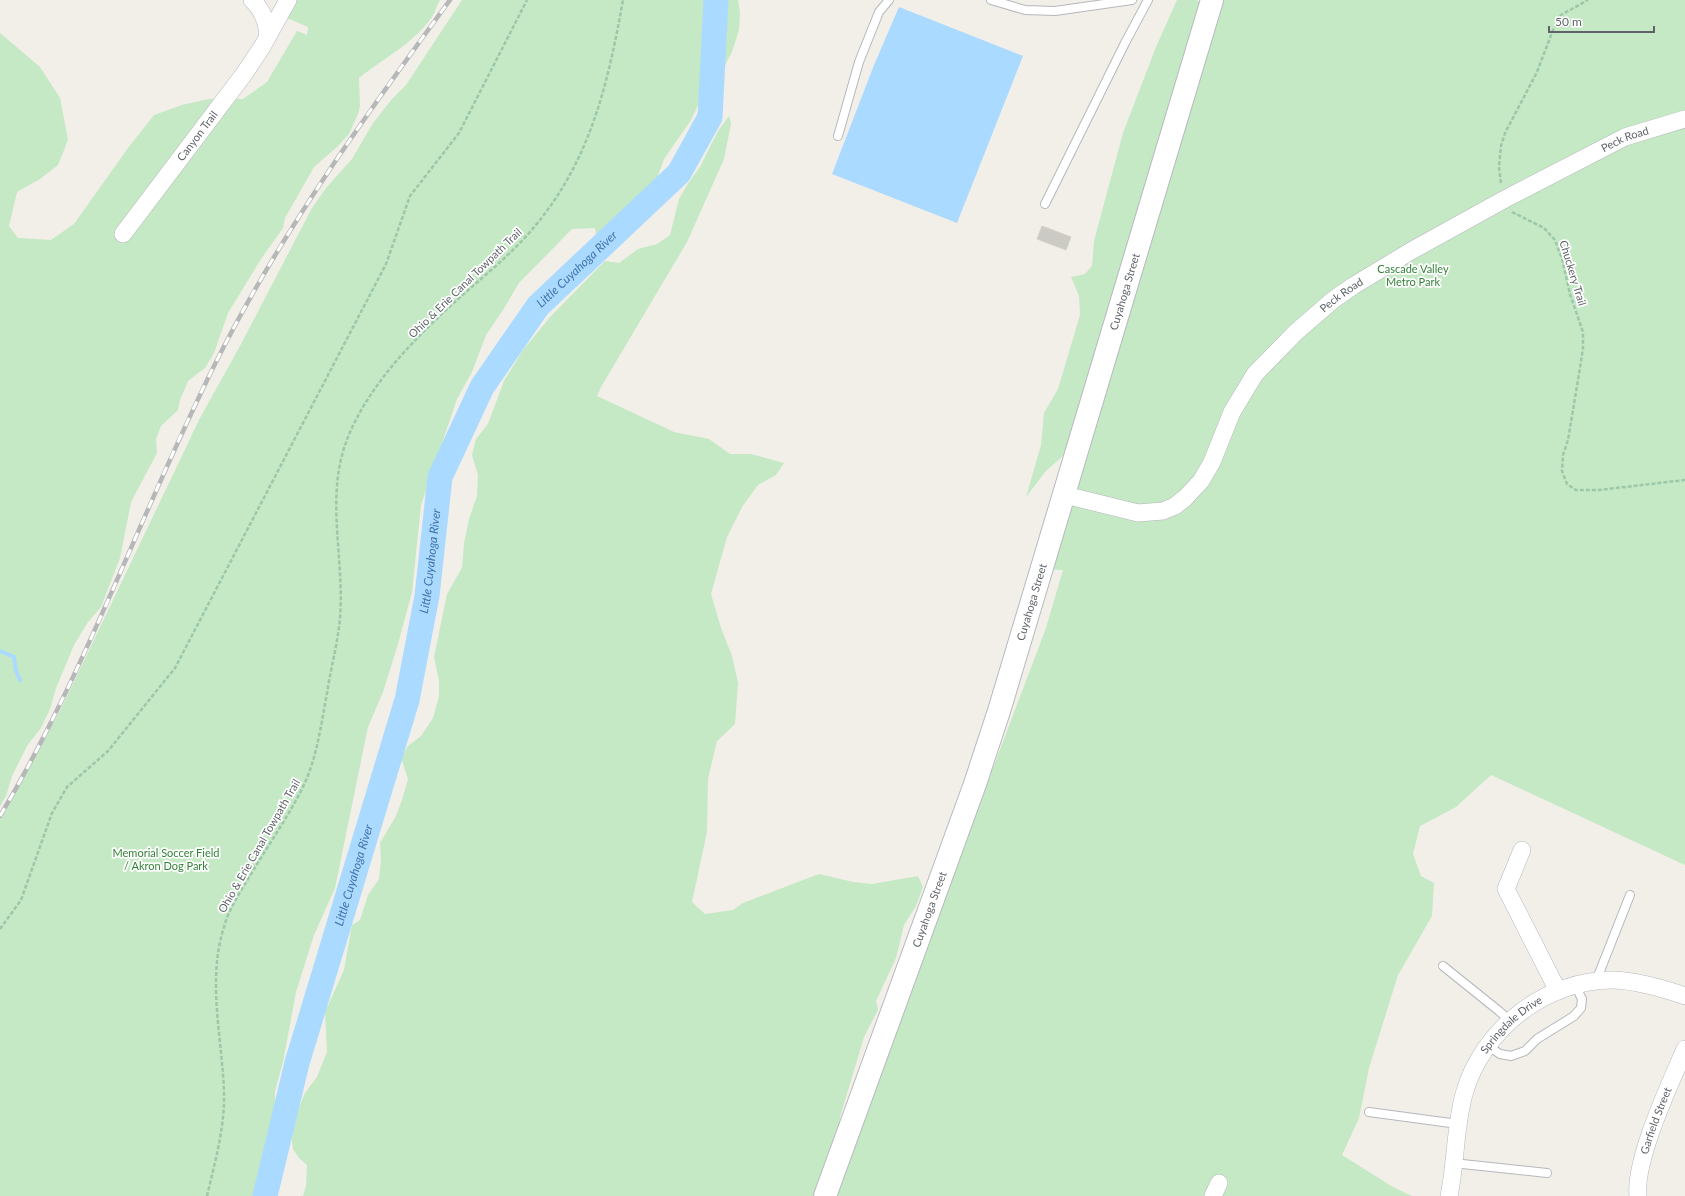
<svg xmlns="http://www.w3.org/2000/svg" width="1685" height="1196" font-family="Lato,sans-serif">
<rect width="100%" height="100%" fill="#f1efe8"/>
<g fill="#c5e8c5">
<path d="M297,0H440C437,5 435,12 432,17C413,44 384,58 359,78L360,106L358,114L349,134L337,147L314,167L285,218L283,228L261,259L228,313L214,353L205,368L188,381L180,400L178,410L161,426L156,439L157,453L131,502L120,558L101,607L88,622L74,645L56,688L50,709L41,728L27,746L12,776L6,796L0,806V33L40,67L60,98L68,140L58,165L40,179L17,192L9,226L18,238L51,240L74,224L128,148L154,115L182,105L209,99H243L267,82L297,31L307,35L308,27L287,18Z"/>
<polygon points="462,0 738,0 740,13 739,30 732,52 724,67 706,88 691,120 664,159 653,189 627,216 597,241 595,228 572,229 519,283 503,310 486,335 472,372 457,399 421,505 412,592 398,644 383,692 368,727 335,888 314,935 296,992 283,1062 275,1091 275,1119 257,1196 0,1196 0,814 60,711 200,418 240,346 312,208 326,188 352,159 373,123 392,99 406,85"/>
<polygon points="1177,0 1196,0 1200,2 1202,27 1212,0 1685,0 1685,865 1491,775 1456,807 1420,826 1413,854 1421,876 1434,883 1432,916 1398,975 1369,1068 1359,1118 1342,1155 1393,1187 1412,1196 835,1196 919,964 1046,628 1063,570 1042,569 1079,441 1045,472 1026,497 1041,445 1044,413 1058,389 1080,315 1079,296 1071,277 1085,274 1092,266 1094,241 1123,133 1156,47"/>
<polygon points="729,116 731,124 724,159 687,242 601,387 597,396 674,432 709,439 730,454 751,454 784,463 776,475 758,485 742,507 727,537 711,594 721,628 732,656 738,683 735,724 717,741 708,779 707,832 692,902 705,914 733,910 743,903 819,874 853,882 872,884 918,876 923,887 916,906 904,925 896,958 876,1001 878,1010 864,1037 840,1117 839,1139 815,1196 303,1196 306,1186 307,1165 299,1158 293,1149 290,1129 305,1093 317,1077 327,1052 325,1012 344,970 352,925 360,920 368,895 379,879 381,860 380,843 396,816 403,797 408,779 401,758 408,746 421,736 433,718 439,696 439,681 434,657 447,594 462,568 464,543 469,519 477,496 478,475 472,455 476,439 488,424 504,381 523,350 551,316 605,261 619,263 638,249 657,244 670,235 679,199 689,182 700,167 718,131"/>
</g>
<polygon fill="#aadaff" points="899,7 1023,56 957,223 832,174 874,65"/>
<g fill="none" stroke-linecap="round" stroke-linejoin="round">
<polyline stroke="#aadaff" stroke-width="4" points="0,651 14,657 16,671 20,680"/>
<path stroke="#aadaff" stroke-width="25" id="s1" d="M265,1196L297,1063L407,700L427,596L440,477L482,387L538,306L679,173L710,117L716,0"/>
</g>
<polygon fill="#cccac5" stroke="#d6d1c6" points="1042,226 1071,237 1066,250 1037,239"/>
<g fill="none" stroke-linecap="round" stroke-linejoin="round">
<g stroke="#b5b8bc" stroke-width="10">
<g id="lane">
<polyline points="991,0 1025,10 1055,11 1132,0"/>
<polyline points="838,136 859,62 879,12 889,0"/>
<polyline points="1045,204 1125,43 1148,0"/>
<polyline points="1443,966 1499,1011 1510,1021"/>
<polyline points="1596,981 1630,895"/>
<polyline points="1488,1046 1500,1054 1511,1056 1525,1051 1537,1039 1574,1016 1581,1008 1582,999 1575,985"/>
<polyline points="1369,1112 1458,1124"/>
<polyline points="1453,1163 1547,1173"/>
</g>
</g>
<g stroke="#b5b8bc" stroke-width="18">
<g id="street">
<path d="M252,0C263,10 267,22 268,36"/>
<path id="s2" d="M123,234L244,74L262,47L288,0"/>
<path id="s3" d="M1065,495L1138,513L1163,511L1175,506L1185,498L1201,481L1212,462L1232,412L1255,374L1296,332L1333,300L1353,286L1411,251L1505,199L1625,137L1685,119"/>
<polyline points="1522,850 1506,889 1558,991"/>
<polyline points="1213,1196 1219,1183"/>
<path id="s4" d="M1449,1196C1456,1162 1455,1127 1464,1094C1482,1029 1547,979 1614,980C1639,981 1662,988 1685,996"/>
<path id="s5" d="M1638,1196C1634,1160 1670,1084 1685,1049"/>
</g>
</g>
<g stroke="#b6babf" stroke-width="24">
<g id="secondary">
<path id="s6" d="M825,1196L975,784L999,711L1212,0"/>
</g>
</g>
<g stroke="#9cc7a9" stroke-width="2.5" stroke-dasharray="4 2" stroke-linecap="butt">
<polyline points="1501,183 1499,167 1501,146 1505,133 1537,72 1553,30 1561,15 1588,0"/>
<polyline points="1512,212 1544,228 1555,240 1562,259 1570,294 1583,332 1583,348 1580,368 1568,440 1563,455 1562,471 1567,484 1576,490 1599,490 1685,480"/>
<polyline points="0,929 21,900 52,813 67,787 108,751 175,668 386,264 410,196 459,133 527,0"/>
<path d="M207,1196C215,1162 225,1127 224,1092C222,1037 207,980 224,927C229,908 241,891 251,874C268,846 287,818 302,789C317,759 321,725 327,693C330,673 335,654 338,634C349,569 322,501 348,437C370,383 416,337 458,299C485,275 513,253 535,226C591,159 608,83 623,0"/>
</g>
<use href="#lane" stroke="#fff" stroke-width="8"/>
<use href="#street" stroke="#fff" stroke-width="17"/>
<use href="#secondary" stroke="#fff" stroke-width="22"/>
<g stroke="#b6b7b8" stroke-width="4.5">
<path id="rail" d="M0,816C87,670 142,509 218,358C282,231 366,115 450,0"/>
</g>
<use href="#rail" stroke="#fff" stroke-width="3" stroke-dasharray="9" stroke-linecap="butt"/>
</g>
<g text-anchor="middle" stroke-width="3.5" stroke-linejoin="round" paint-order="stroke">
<g font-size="11" fill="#5f6368" stroke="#fff">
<text dy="4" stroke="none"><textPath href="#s2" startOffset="123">Canyon Trail</textPath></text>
<text dy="4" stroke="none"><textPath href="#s3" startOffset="711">Peck Road</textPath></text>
<text transform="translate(1573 273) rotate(73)" y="4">Chuckery Trail</text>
<text transform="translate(465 283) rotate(-44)" y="4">Ohio &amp; Erie Canal Towpath Trail</text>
<text dy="4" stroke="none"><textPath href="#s6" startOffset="953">Cuyahoga Street</textPath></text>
<text dy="4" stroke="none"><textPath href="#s3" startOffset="387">Peck Road</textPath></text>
<text dy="4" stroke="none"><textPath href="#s6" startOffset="629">Cuyahoga Street</textPath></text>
<text transform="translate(259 846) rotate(-60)" y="4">Ohio &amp; Erie Canal Towpath Trail</text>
<text dy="4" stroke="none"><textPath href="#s6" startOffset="305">Cuyahoga Street</textPath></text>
<text dy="4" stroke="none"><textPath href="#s4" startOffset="189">Springdale Drive</textPath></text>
<text dy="4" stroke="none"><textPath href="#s5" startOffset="78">Garfield Street</textPath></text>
</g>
<g font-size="11" fill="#348238" stroke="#fff">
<text x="1413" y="273">Cascade Valley<tspan x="1413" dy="13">Metro Park</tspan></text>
<text x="166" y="857">Memorial Soccer Field<tspan x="166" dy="13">/ Akron Dog Park</tspan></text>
</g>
<g font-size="12" font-style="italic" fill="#4174aa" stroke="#fff">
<text dy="4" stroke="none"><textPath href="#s1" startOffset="993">Little Cuyahoga River</textPath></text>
<text dy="4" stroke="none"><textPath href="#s1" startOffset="657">Little Cuyahoga River</textPath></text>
<text dy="4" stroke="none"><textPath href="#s1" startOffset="333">Little Cuyahoga River</textPath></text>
</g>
</g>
<path d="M1549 26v6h105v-6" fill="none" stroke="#5f6368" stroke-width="2"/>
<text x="1555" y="26" font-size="12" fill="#5f6368" stroke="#ffffff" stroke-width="3" paint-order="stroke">50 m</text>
</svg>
